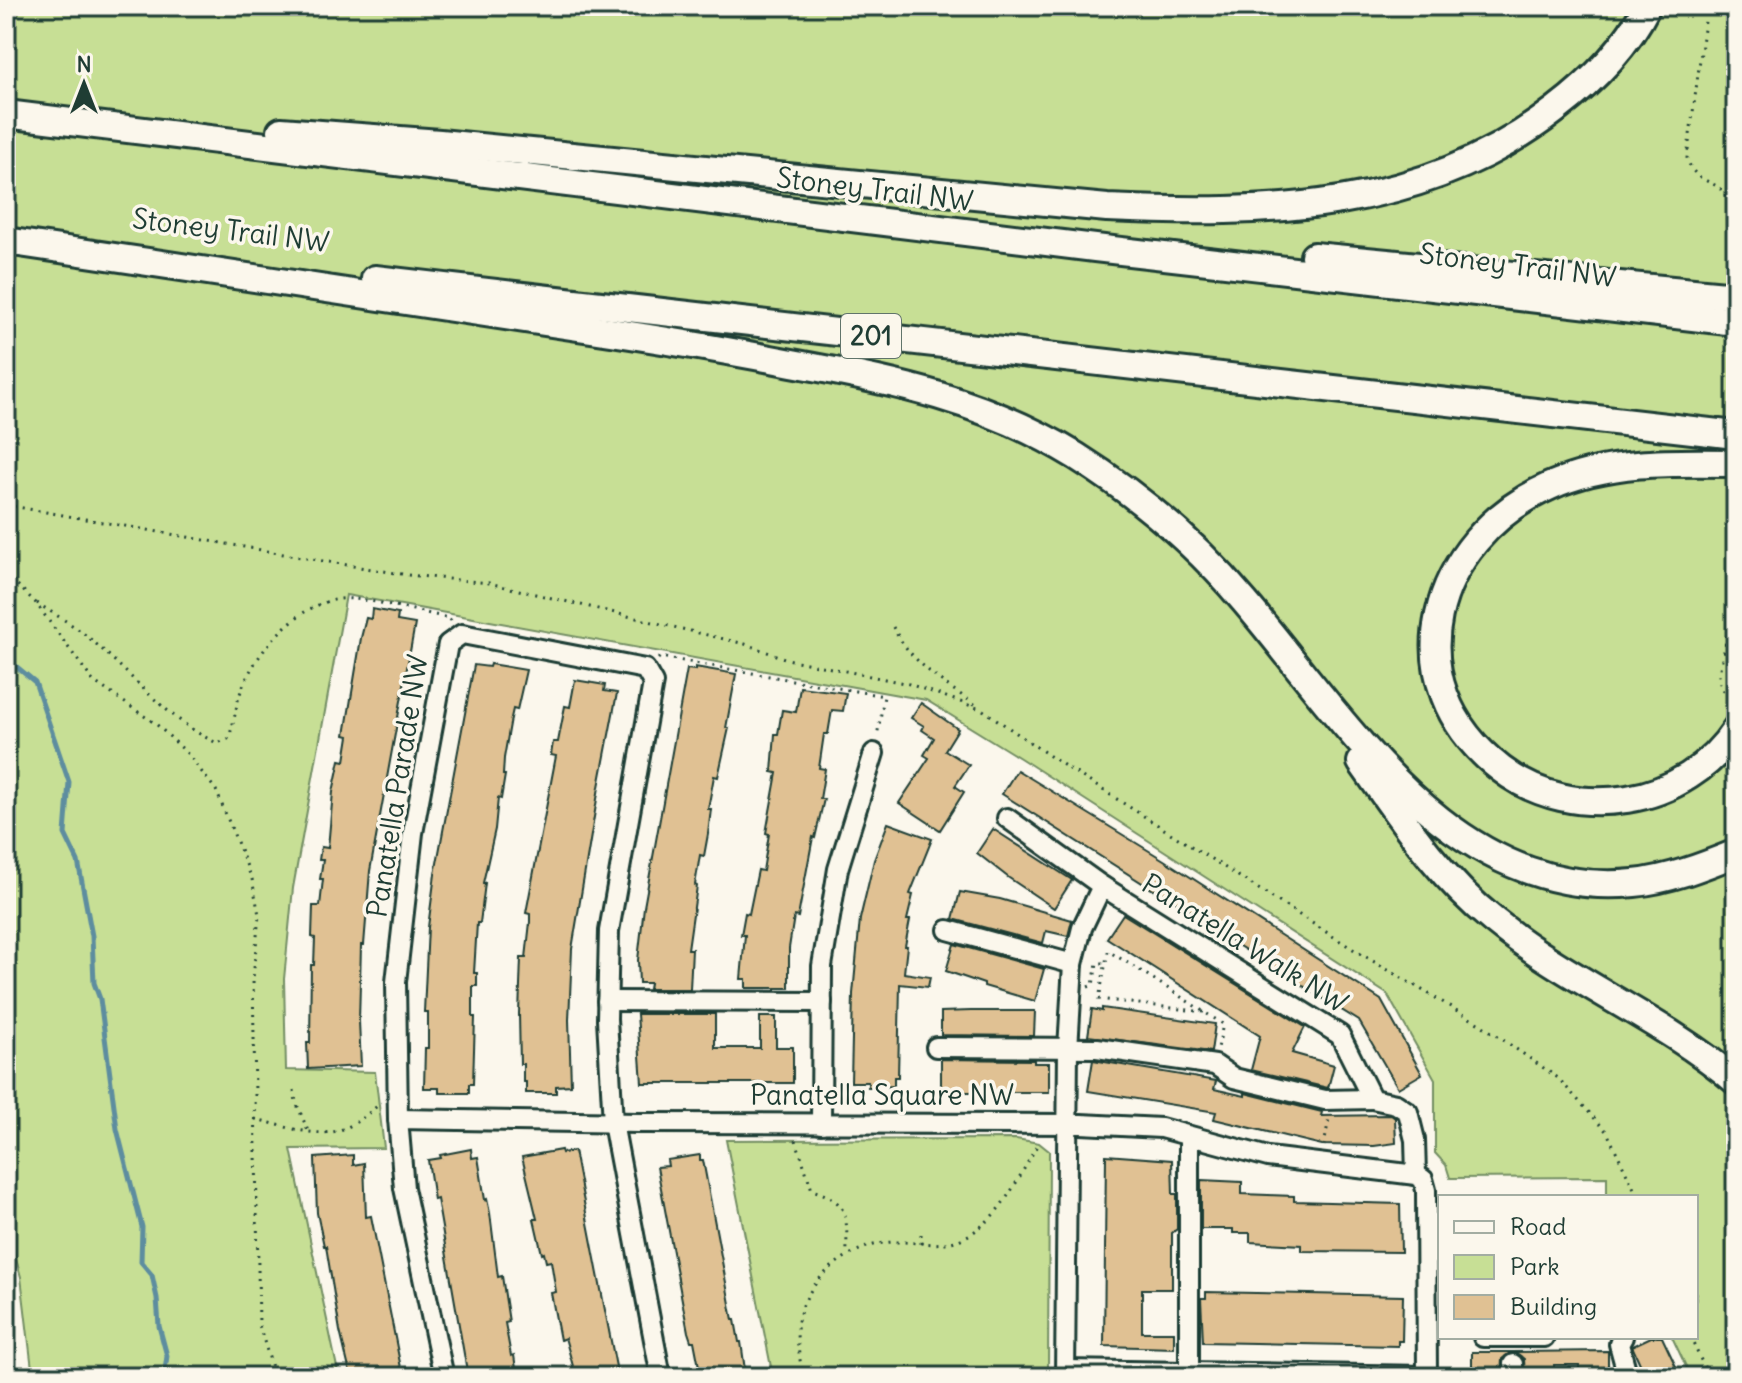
<svg xmlns="http://www.w3.org/2000/svg" width="1742" height="1383" font-family="Delius,sans-serif">
<rect width="100%" height="100%" fill="#fbf7ec"/>
<filter id="ink" filterUnits="userSpaceOnUse"><feTurbulence type="fractalNoise" baseFrequency=".0125" numOctaves="2"/><feDisplacementMap in="SourceGraphic" scale="16" xChannelSelector="R" yChannelSelector="G"/><feConvolveMatrix kernelMatrix="1 2 1 2 8 2 1 2 1" color-interpolation-filters="sRGB"/></filter>
<g filter="url(#ink)">
<g fill="#c7df95" stroke="#738e64" stroke-width="2">
<polygon points="6,6 1735,6 1736,187 1726,219 1736,329 1736,1377 1691,1377 1672,1337 1696,1337 1696,1197 1607,1197 1607,1177 1450,1178 1446,1165 1435,1153 1435,1079 1387,994 1020,758 926,700 346,595 293,888 284,979 286,1070 375,1072 384,1148 291,1149 339,1377 33,1377 21,1277 6,1223"/>
<polygon points="1016,1139 1039,1143 1049,1151 1048,1377 773,1377 726,1140"/>
</g>
<g fill="none" stroke-linecap="round" stroke-linejoin="round">
<polyline stroke="#5d8d9f" stroke-width="5" points="6,658 35,682 69,782 65,834 78,861 92,936 94,983 100,999 117,1129 142,1227 141,1262 152,1275 157,1298 159,1326 167,1356 164,1377"/>
</g>
<g fill="#e0c193" stroke="#1f3d34" stroke-width="2">
<polygon points="372,609 398,614 397,621 415,624 370,871 364,945 361,945 359,1021 361,1066 308,1069 307,1043 310,1043 311,965 314,965 315,938 312,937 313,906 320,906 323,879 320,879 323,860 319,860 321,847 328,848 333,792 340,760 345,761 349,736 345,735 361,638 366,618 371,619"/>
<polygon points="490,664 526,670 517,710 513,709 511,718 504,758 503,775 505,775 501,799 498,798 495,829 483,883 485,883 480,923 477,923 474,973 477,973 477,986 473,986 473,1017 475,1017 473,1084 469,1084 469,1093 439,1093 439,1088 424,1088 425,1048 428,1048 428,1012 424,1012 428,927 435,874 474,665 489,667"/>
<polygon points="695,667 736,674 726,728 729,728 718,777 714,776 708,809 711,809 708,834 704,856 700,855 695,885 697,886 688,949 692,949 690,989 649,989 650,983 639,983 638,960 644,907 687,669 695,670"/>
<polygon points="575,680 605,685 604,691 617,693 599,787 572,949 569,1020 571,1085 556,1086 556,1093 526,1093 526,1082 523,1082 523,1064 520,1064 519,1014 521,958 526,958 530,922 530,914 526,913 556,756 551,755 553,742 558,742 565,706 570,707"/>
<polygon points="800,687 846,693 843,711 832,710 828,734 824,734 819,768 825,769 820,799 824,799 815,838 813,837 798,917 794,916 789,948 789,988 746,988 746,979 741,979 745,935 741,935 745,913 749,914 758,870 763,871 769,834 766,833 777,773 772,772 775,734 778,734 782,710 796,712"/>
<polygon points="921,703 958,729 945,750 969,765 955,786 964,792 940,830 899,803 929,758 924,755 934,738 922,730 924,726 911,718"/>
<polygon points="1017,770 1164,860 1381,1000 1422,1074 1398,1088 1359,1021 1223,936 1201,921 1203,919 1156,889 1155,891 1002,794"/>
<polygon points="888,823 932,839 910,894 913,895 907,920 910,920 905,946 907,946 904,973 930,977 928,987 900,984 898,1077 894,1077 894,1086 868,1087 868,1082 851,1082 853,994 860,919 874,860"/>
<polygon points="993,829 1072,880 1054,908 1009,878 977,853"/>
<polygon points="960,892 1000,899 1072,920 1068,936 1046,931 1043,943 953,919"/>
<polygon points="1123,914 1305,1027 1292,1053 1334,1065 1328,1088 1251,1070 1260,1036 1107,938"/>
<polygon points="954,944 1044,969 1035,1001 984,986 984,984 946,971"/>
<polygon points="1102,1008 1215,1024 1211,1052 1088,1036 1092,1009 1102,1011"/>
<polygon points="971,1011 1035,1011 1034,1036 941,1035 941,1012"/>
<polygon points="637,1014 715,1014 715,1048 760,1048 760,1017 776,1017 776,1047 793,1047 793,1083 642,1083"/>
<polygon points="941,1059 1034,1060 1034,1063 1049,1063 1049,1092 941,1092"/>
<polygon points="1093,1060 1216,1081 1214,1089 1245,1096 1245,1093 1322,1112 1321,1116 1391,1115 1395,1118 1396,1143 1374,1146 1322,1145 1214,1119 1216,1112 1088,1091"/>
<polygon points="471,1149 472,1158 478,1157 485,1200 487,1199 490,1213 498,1277 502,1276 509,1322 505,1323 511,1356 514,1355 516,1369 508,1370 509,1377 468,1377 437,1199 434,1200 428,1160 441,1158 440,1155"/>
<polygon points="561,1150 562,1153 574,1151 618,1377 576,1377 566,1341 565,1338 560,1340 551,1293 556,1292 551,1261 546,1262 544,1253 542,1254 534,1219 537,1219 522,1157"/>
<polygon points="353,1155 353,1165 364,1163 366,1217 371,1216 402,1373 388,1377 351,1377 340,1331 326,1246 324,1246 317,1213 315,1158"/>
<polygon points="700,1155 700,1160 703,1160 733,1320 735,1320 739,1342 741,1342 746,1377 701,1377 694,1341 691,1341 688,1332 657,1167 668,1166 667,1160"/>
<polygon points="1106,1155 1172,1160 1173,1194 1177,1194 1177,1229 1172,1233 1172,1289 1142,1289 1142,1332 1174,1332 1174,1348 1104,1346"/>
<polygon points="1201,1180 1242,1182 1242,1194 1294,1196 1294,1201 1400,1204 1401,1252 1302,1251 1302,1245 1250,1242 1250,1233 1233,1233 1233,1229 1201,1229"/>
<polygon points="1206,1292 1403,1296 1402,1341 1398,1341 1398,1346 1203,1342 1201,1298 1206,1298"/>
<polygon points="1651,1337 1662,1337 1681,1377 1646,1377 1632,1346"/>
<polygon points="1608,1351 1608,1377 1579,1377 1579,1365 1554,1365 1554,1377 1525,1377 1524,1359 1514,1352"/>
<polygon points="1472,1352 1512,1352 1502,1359 1501,1377 1472,1377"/>
</g>
<g fill="none" stroke-linecap="round" stroke-linejoin="round">
<g stroke="#1f3d34" stroke-width="24">
<g id="minor">
<polyline points="1007,818 1102,886 1340,1035 1372,1099 1396,1104 1408,1112 1415,1140 1416,1175"/>
<polyline points="948,930 1073,964"/>
<polyline points="607,1001 822,1002"/>
<polyline points="936,1047 1097,1048 1215,1065 1234,1078 1325,1100 1372,1099"/>
<polyline points="398,1119 396,982 413,833 448,644 462,634 645,669 653,683 609,931 607,1019 613,1123 661,1377"/>
<polyline points="821,1124 822,966 838,869 874,753"/>
<polyline points="1189,1136 1189,1377"/>
<polyline points="1483,1337 1544,1337"/>
<polyline points="1623,1337 1619,1344 1628,1377"/>
<polyline points="1513,1364 1513,1377"/>
<polyline points="1065,1370 1427,1376"/>
<polyline points="444,1377 404,1188 398,1119 638,1123 1081,1124 1161,1128 1268,1157 1416,1175 1423,1179 1426,1190 1427,1377"/>
<polyline points="1065,1377 1068,1049 1073,964 1082,928 1102,886"/>
</g>
</g>
<g stroke="#1f3d34" stroke-width="32">
<g id="highway">
<polyline points="6,114 1095,248 1736,322"/>
<path d="M281,131L440,143L1107,208C1266,215 1423,212 1555,110C1592,82 1626,48 1647,6"/>
<path d="M6,241C201,270 396,298 591,329C658,339 725,350 792,363C893,381 987,401 1076,456C1138,495 1197,545 1244,601C1346,720 1452,901 1634,883C1668,880 1704,866 1736,853"/>
<polyline points="1314,256 1736,296"/>
<polyline points="375,279 1736,435"/>
<path d="M1736,463C1674,462 1609,460 1550,486C1431,539 1389,683 1501,769C1537,797 1583,806 1627,799C1672,792 1711,767 1736,729"/>
<path d="M1361,762C1400,817 1439,877 1493,920C1569,982 1662,1018 1736,1081"/>
</g>
</g>
<g stroke="#1f3d34" stroke-width="3" stroke-dasharray="2 6" stroke-linecap="butt">
<path d="M1707,6L1687,158C1695,187 1721,178 1729,200C1731,206 1731,214 1732,220"/>
<polyline points="6,505 329,562 408,575 489,583 745,644 787,659 909,684 983,710"/>
<polyline points="6,574 35,602 93,681 156,724 186,752 216,790 252,879 259,915 253,979 259,1325 275,1377"/>
<path d="M1736,596L1719,673C1719,687 1723,696 1736,701"/>
<path d="M37,603C52,613 69,622 83,633C127,668 166,720 217,743L228,739C235,723 235,707 241,691C256,650 304,594 353,599C385,602 418,612 449,618L452,622"/>
<path d="M893,627C910,662 945,684 976,705"/>
<polyline points="658,659 660,657 884,696 877,737"/>
<polyline points="983,710 1057,761 1356,951 1483,1026 1558,1078 1607,1132 1638,1197"/>
<polyline points="1088,987 1093,985 1097,963 1106,963"/>
<path d="M1204,1012L1099,999L1108,951C1147,974 1185,1000 1223,1024L1218,1048"/>
<polyline points="294,1090 296,1102 308,1131"/>
<path d="M255,1119C278,1124 308,1136 332,1132C351,1129 366,1115 381,1103"/>
<path d="M796,1140L812,1190C852,1202 846,1219 847,1254"/>
<polyline points="1324,1146 1329,1118"/>
<polyline points="921,1234 921,1244"/>
<polyline points="1690,1337 1709,1377"/>
<path d="M803,1377C800,1358 794,1335 799,1317C810,1275 852,1244 893,1242C919,1241 941,1249 965,1237C1001,1219 1020,1175 1039,1142"/>
</g>
<use href="#minor" stroke="#fbf7ec" stroke-width="18"/>
<use href="#highway" stroke="#fbf7ec" stroke-width="26"/>
<polyline stroke="#1f3d34" stroke-width="3" stroke-dasharray="2 6" stroke-linecap="butt" points="1732,220 1736,298"/>
</g>
</g>
<g text-anchor="middle" stroke-width="7" stroke-linejoin="round" paint-order="stroke">
<rect fill="#fbf7ec" stroke="#61756b" stroke-width="2" x="841" y="314" width="60" height="44" rx="6"/>
<g font-size="26" font-weight="bold" fill="#1f3d34">
<text x="871" y="345">201</text>
</g>
<g font-size="28" fill="#1f3d34" stroke="#fbf7ec">
<text transform="translate(875 189) rotate(7)" y="10">Stoney Trail NW</text>
<text transform="translate(231 230) rotate(7)" y="10">Stoney Trail NW</text>
<text transform="translate(1518 265) rotate(7)" y="10">Stoney Trail NW</text>
<text transform="translate(397 786) rotate(-81)" y="10">Panatella Parade NW</text>
<text transform="translate(1245 943) rotate(32)" y="10">Panatella Walk NW</text>
<text x="882" y="1105">Panatella Square NW</text>
</g>
</g>
<rect width="1742" height="1383" fill="none" stroke="#fbf7ec" stroke-width="32"/>
<rect x="16" y="16" width="1710" height="1351" fill="none" stroke="#1f3d34" stroke-width="3" filter="url(#ink)"/>
<rect x="1438" y="1195" width="260" height="144" fill="#fbf7ec" stroke="#a3ada2" stroke-width="2"/>
<rect x="1454" y="1221" width="40" height="12" fill="#fbf7ec" stroke="#a3ada2" stroke-width="2"/>
<text x="1510" y="1235" font-size="24" fill="#1f3d34">Road</text>
<rect x="1454" y="1255" width="40" height="24" fill="#c7df95" stroke="#a3ada2" stroke-width="2"/>
<text x="1510" y="1275" font-size="24" fill="#1f3d34">Park</text>
<rect x="1454" y="1295" width="40" height="24" fill="#e0c193" stroke="#a3ada2" stroke-width="2"/>
<text x="1510" y="1315" font-size="24" fill="#1f3d34">Building</text>
<g transform="translate(84 84)" stroke="#fbf7ec" stroke-width="6" paint-order="stroke">
<path d="M0-6L14 30L0 20L-14 30Z" fill="#1f3d34"/>
<text y="-12" font-size="22" font-weight="bold" text-anchor="middle" fill="#1f3d34">N</text>
</g>
</svg>
